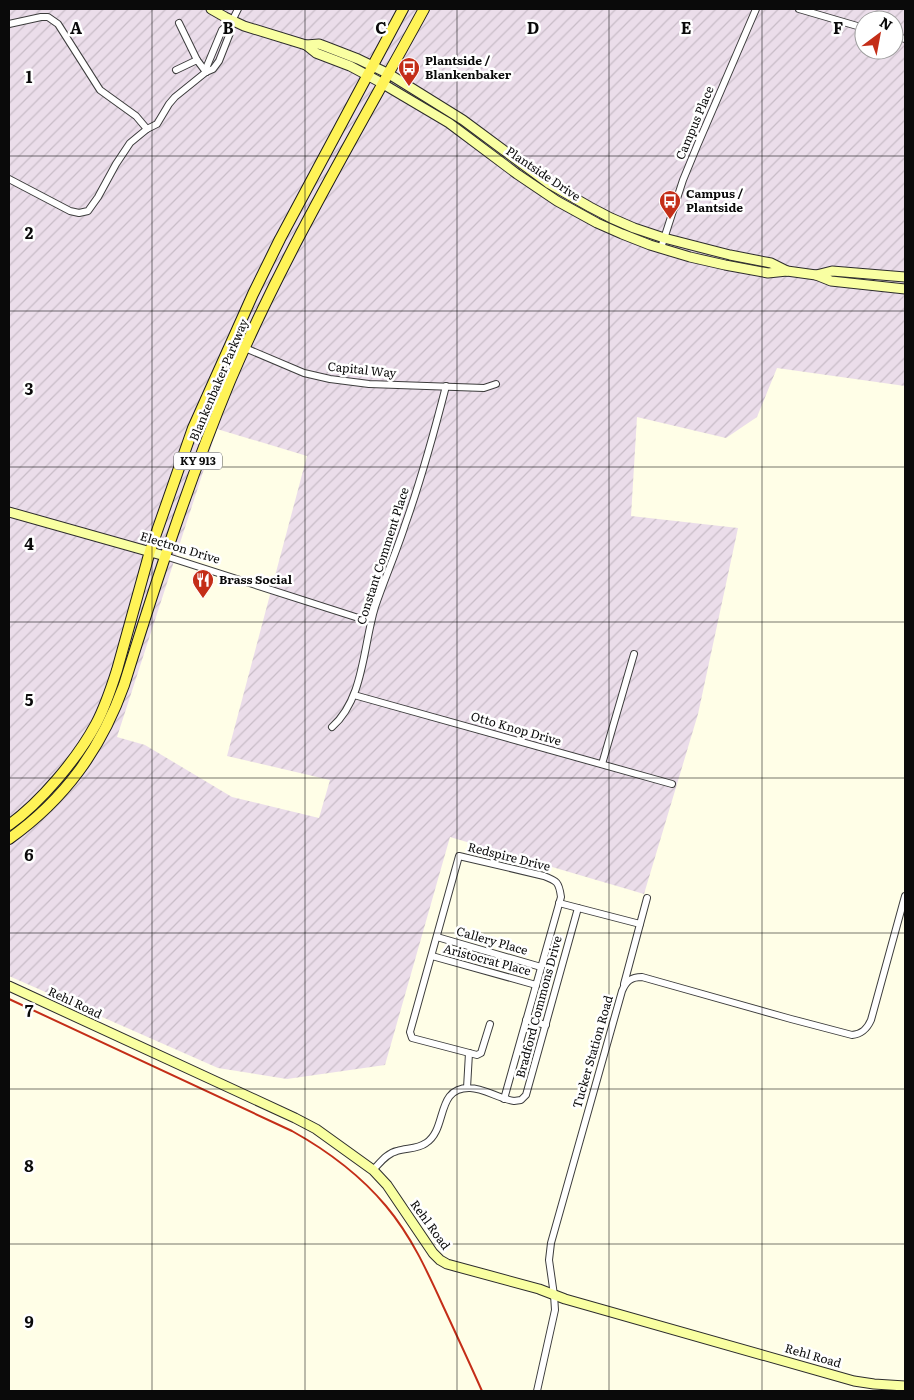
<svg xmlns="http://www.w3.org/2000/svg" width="914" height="1400" font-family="Literata,serif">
<defs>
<pattern id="industrial-furrows" width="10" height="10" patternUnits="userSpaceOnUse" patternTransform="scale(1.25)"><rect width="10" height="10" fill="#ebddea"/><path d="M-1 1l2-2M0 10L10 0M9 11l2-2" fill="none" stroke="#c8bcc7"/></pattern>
</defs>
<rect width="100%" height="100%" fill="#fffee7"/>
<path fill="url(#industrial-furrows)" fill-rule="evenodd" d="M9,9H905V386L777,368L757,417L726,438L637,417L631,516L738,528L698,714L644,894L450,837L385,1065L287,1079L218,1068L9,976ZM864,20H894V50H864ZM217,429L307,456L227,756L330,780L319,818L232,797L145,745L117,737Z"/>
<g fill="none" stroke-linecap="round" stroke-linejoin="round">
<g stroke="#3d3d3d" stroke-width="8">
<g id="street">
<polyline points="799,9 864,28"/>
<polyline points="179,23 197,60"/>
<polyline points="9,24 41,17 48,17 58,24 100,90 136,116 147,129"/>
<polyline points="894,36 905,39"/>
<polyline points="176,70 197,60 206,72"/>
<polyline points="206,72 207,66 222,30 232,21"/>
<polyline points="9,179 70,211 79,213 88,211 98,197 116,164 130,143 147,129 157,124 169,104 175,97 206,72 213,69 219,61 230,33 232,21 238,9"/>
<polyline points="661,248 683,180 697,146 756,9"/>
<polyline points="232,341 245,348 304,373 330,379 369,384 484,388 496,384"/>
<polyline points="165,556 371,622"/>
<polyline points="354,695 672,784"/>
<path d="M332,727C364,699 363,646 375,607C384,580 396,553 405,525C421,480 434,433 446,386"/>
<polyline points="602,764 634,654"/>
<polyline points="559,903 640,924"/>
<polyline points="437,937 541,967"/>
<polyline points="432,956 536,985"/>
<polyline points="624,984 647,898"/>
<polyline points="526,1020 546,1025"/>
<path d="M490,1024L481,1053L477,1055L412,1038L410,1032L459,856L544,876C557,881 559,882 561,897L504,1099"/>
<polyline points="467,1088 469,1053"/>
<path d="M373,1170C380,1163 387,1153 397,1151C407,1148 418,1149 426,1143C448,1129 435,1087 470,1088C483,1088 500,1099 514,1101L521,1100L526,1095L578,908"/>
<path d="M537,1391L555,1310L554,1295L549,1260L551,1243L622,991C626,981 631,977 642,977L791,1019L852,1035C862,1034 867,1029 871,1020L905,896"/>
</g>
</g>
<g stroke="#2c2c2c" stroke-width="11">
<g id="secondary">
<polyline points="211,9 225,17 244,26 306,45 316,53 350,66 378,81 449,123 517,174 557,201 597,223 622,234 650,245 690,257 725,265 768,273 787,271 816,275 832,271 905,277"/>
<polyline points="306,45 319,44 327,47 358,59 389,74 463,120 548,183 590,207 611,218 634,228 664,238 730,255 771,263 787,271"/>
<polyline points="816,275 831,281 905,289"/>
<polyline points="9,512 165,556"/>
<polyline points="9,986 295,1118 316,1129 373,1170 387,1185 433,1253 440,1260 447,1264 539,1289 565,1299 854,1381 874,1384 905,1386"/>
</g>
</g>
<g stroke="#1b1b1b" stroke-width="12">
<g id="primary">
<path d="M9,825C41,802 77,759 96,724C105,707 111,689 117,670L150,551L193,428L253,294L280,239L403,9"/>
<path d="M9,839C65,799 101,749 124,685C156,582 189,480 230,381C285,252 357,132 424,9"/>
</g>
</g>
<use href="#street" stroke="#fff" stroke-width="6"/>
<use href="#secondary" stroke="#f9ffa2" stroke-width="9"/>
<use href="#primary" stroke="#fff357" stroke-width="10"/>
<path stroke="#c42e18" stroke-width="2" d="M9,999L292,1131C328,1151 360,1175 386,1206C412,1237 428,1273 444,1308C457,1336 470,1364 482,1391"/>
</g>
<path fill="none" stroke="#0a0a0a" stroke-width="1" stroke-opacity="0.55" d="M152,9V1391M305,9V1391M457,9V1391M609,9V1391M762,9V1391M9,156H905M9,311H905M9,467H905M9,622H905M9,778H905M9,933H905M9,1089H905M9,1244H905"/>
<defs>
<g id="bus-pin" transform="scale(1.125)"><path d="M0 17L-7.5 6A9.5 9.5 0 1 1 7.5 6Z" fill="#c42e18" stroke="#fff"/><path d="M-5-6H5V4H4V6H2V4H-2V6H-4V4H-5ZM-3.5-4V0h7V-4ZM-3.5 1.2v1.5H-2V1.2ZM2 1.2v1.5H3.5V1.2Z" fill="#fff"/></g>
<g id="restaurant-pin" transform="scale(1.125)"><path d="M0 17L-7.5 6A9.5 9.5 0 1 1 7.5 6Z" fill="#c42e18" stroke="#fff"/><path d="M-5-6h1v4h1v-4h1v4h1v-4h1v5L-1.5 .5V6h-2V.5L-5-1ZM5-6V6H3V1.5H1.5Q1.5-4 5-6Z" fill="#fff"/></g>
</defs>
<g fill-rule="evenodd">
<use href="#bus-pin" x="409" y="68"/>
<use href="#bus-pin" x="670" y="201"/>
<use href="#restaurant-pin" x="203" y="580"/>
</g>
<g text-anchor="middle" stroke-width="5" stroke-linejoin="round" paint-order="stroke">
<rect fill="#fff" stroke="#545454" stroke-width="1" x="174" y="452.5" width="48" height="17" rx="4"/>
<g font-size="11" font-weight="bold" fill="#0a0a0a">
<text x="198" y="465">KY 913</text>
</g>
<g font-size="12" font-weight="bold" fill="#0a0a0a" stroke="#fff" text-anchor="start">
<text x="425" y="65">Plantside /<tspan x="425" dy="14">Blankenbaker</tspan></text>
<text x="686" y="198">Campus /<tspan x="686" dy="14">Plantside</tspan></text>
<text x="219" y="584">Brass Social</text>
</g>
<g font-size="12" fill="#0a0a0a" stroke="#fff">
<text transform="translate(695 123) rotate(-67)" y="4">Campus Place</text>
<text transform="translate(543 174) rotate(34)" y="4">Plantside Drive</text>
<text transform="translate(362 370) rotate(6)" y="4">Capital Way</text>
<text transform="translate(219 380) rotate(-67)" y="4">Blankenbaker Parkway</text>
<text transform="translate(180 548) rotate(17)" y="4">Electron Drive</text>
<text transform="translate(383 556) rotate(-72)" y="4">Constant Comment Place</text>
<text transform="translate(516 729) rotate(16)" y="4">Otto Knop Drive</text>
<text transform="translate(509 857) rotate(14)" y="4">Redspire Drive</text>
<text transform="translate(492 941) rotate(16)" y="4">Callery Place</text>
<text transform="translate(487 960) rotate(15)" y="4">Aristocrat Place</text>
<text transform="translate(75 1003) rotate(25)" y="4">Rehl Road</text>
<text transform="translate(539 1007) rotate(-75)" y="4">Bradford Commons Drive</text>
<text transform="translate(593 1052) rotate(-74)" y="4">Tucker Station Road</text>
<text transform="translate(430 1225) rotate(54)" y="4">Rehl Road</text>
<text transform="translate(813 1356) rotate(16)" y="4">Rehl Road</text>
</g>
</g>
<g font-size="16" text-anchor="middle" font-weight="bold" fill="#0a0a0a" stroke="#fff" stroke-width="5" stroke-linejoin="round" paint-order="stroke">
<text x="76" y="34">A</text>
<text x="228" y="34">B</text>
<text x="381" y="34">C</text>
<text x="533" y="34">D</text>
<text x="686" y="34">E</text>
<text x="838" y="34">F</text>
<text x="29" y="83">1</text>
<text x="29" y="239">2</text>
<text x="29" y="395">3</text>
<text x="29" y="550">4</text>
<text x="29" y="706">5</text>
<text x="29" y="861">6</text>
<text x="29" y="1017">7</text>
<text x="29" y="1172">8</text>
<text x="29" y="1328">9</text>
</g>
<rect width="914" height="1400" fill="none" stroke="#0a0a0a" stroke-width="20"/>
<g transform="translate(879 35) rotate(32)"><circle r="24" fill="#ffffff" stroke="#9d9d9d"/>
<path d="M0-4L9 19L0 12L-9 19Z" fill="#c42e18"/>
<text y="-8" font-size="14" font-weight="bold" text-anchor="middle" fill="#0a0a0a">N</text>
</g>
</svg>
